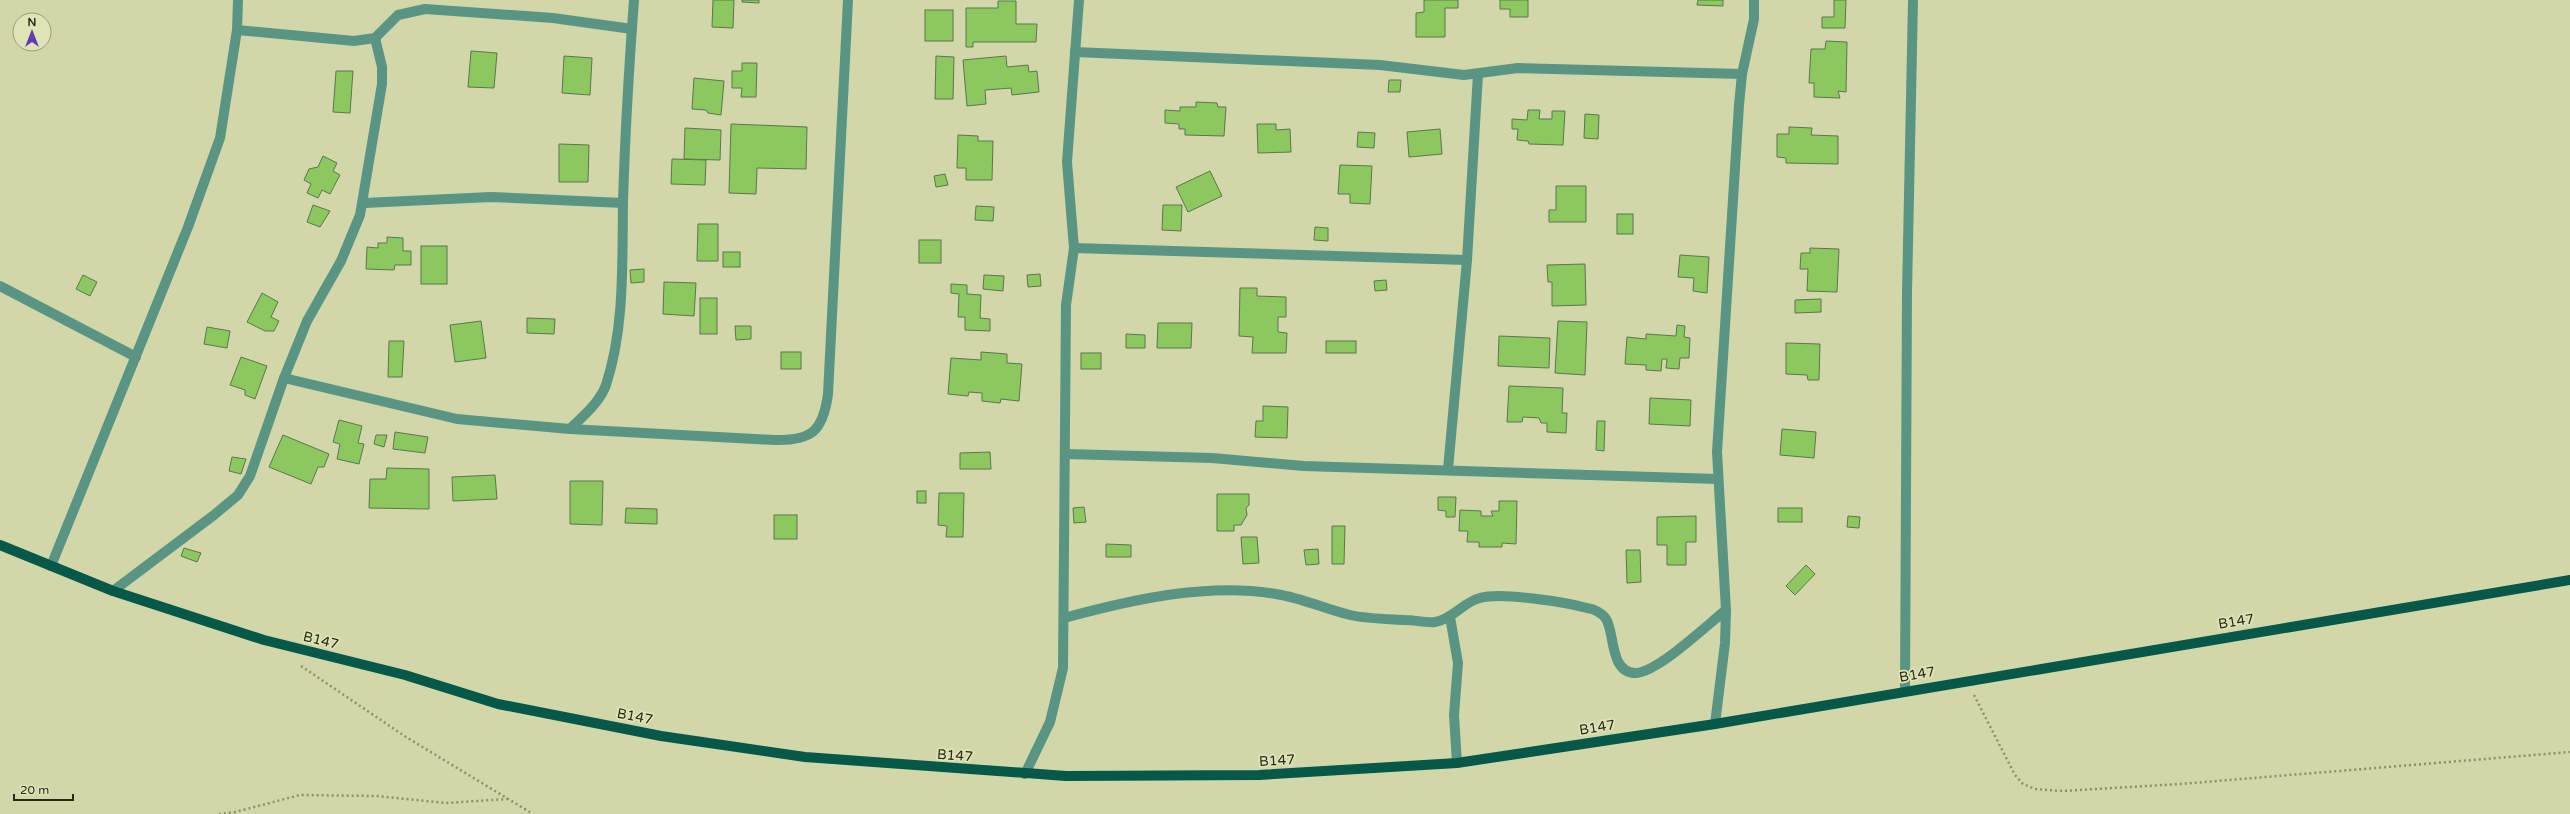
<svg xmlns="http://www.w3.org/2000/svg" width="2570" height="814" font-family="'Varela Round',sans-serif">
<rect width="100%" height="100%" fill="#d1d7a9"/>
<g fill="#8cc85f" stroke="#5e7450">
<polygon points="713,0 734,0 733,28 712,27"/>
<polygon points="742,0 759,0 759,3 742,2"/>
<polygon points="1424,0 1458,0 1458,8 1445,8 1445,37 1416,37 1416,13 1424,12"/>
<polygon points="1500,0 1528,0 1528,17 1510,17 1510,9 1500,9"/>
<polygon points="1698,0 1723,0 1723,6 1697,5"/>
<polygon points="1834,0 1846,0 1845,28 1822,28 1822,17 1834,17"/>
<polygon points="998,1 1016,1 1016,24 1037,24 1036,42 973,42 973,47 966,47 966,8 998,8"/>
<rect x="925" y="10" width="28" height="31"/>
<polygon points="1826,41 1847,42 1846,92 1838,91 1840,98 1814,97 1814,83 1809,83 1811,49 1825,49"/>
<polygon points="471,51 497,53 494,88 468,87"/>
<polygon points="564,56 592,58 590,95 562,93"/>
<polygon points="936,56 954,57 953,99 935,99"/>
<polygon points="1006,56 1007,67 1028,65 1029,72 1037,71 1039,92 1012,95 1011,88 985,90 986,104 967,106 963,60"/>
<polygon points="742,63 757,63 756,97 741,97 742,88 732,88 732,71 742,71"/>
<polygon points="336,71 353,71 350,113 333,112"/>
<polygon points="694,78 724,81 721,115 708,113 706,110 692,109"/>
<polygon points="1389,80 1401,80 1400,92 1388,92"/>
<polygon points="1196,102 1217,103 1218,107 1226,107 1224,136 1185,135 1185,129 1179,129 1179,124 1165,123 1165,110 1180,111 1180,107 1196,107"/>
<polygon points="1528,110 1540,110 1539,119 1552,119 1552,111 1565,111 1563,145 1529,144 1528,141 1517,140 1518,129 1512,129 1512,119 1527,120"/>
<polygon points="1585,114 1599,115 1598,139 1584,138"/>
<polygon points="731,124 807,127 806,169 757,168 756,194 729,193"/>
<polygon points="1257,124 1276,124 1276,130 1290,129 1291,152 1258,153"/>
<polygon points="1789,127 1812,128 1811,135 1838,136 1838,164 1786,163 1786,158 1777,157 1777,134 1789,134"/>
<polygon points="685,128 721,130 720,160 684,159"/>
<polygon points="1440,129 1442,154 1409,157 1407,132"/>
<polygon points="1358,132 1375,133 1374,148 1357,147"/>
<polygon points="958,135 978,136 978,141 993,141 992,180 966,180 966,168 957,168"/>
<polygon points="559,144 589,145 588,182 559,182"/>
<polygon points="323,156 337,163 333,171 340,175 330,194 322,190 318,198 307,193 311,184 304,180 309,169 318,167"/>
<polygon points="672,159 706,160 705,185 671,184"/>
<polygon points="1340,165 1372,166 1370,204 1350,203 1350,194 1338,194"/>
<polygon points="1210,171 1222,196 1188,212 1176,187"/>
<polygon points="945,174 948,185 936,187 934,176"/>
<polygon points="1556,186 1586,186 1586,222 1549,222 1549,210 1556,210"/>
<polygon points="313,205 330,211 320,227 307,222"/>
<polygon points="1163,205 1182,205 1181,231 1162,230"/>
<polygon points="976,206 994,207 993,221 975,220"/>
<rect x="1617" y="214" width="16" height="20"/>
<polygon points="698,224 718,224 718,261 697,261"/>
<polygon points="1315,227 1328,228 1328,241 1314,240"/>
<polygon points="387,237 403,238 403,251 411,251 411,265 395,265 394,270 366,269 367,247 378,248 378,243 387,243"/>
<rect x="919" y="240" width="22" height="23"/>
<rect x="421" y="246" width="26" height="38"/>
<polygon points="1810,248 1839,249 1837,292 1807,291 1808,269 1800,269 1801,253 1810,253"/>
<rect x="723" y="252" width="17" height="15"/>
<polygon points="1680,255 1709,257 1707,293 1693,291 1694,278 1678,277"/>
<polygon points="1585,264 1586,305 1552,306 1552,282 1548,282 1547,265"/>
<polygon points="644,269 644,282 631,283 630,270"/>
<polygon points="1040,274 1041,286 1028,287 1027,275"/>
<polygon points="83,275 97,282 90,296 76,289"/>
<polygon points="984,275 1004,276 1003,291 983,289"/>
<polygon points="1386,280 1387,290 1375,291 1374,281"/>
<polygon points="664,282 696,283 694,316 663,314"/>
<polygon points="951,284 967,285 967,294 981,295 980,318 990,319 990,331 965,330 965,317 958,317 959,294 951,293"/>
<polygon points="1240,288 1257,288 1257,296 1286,297 1286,317 1278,317 1278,332 1287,333 1286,353 1252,353 1253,337 1239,336"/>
<polygon points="262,293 278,302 271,317 279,321 274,331 265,331 247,322"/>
<rect x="700" y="298" width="17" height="36"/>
<polygon points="1821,299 1821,312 1795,313 1795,300"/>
<polygon points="527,318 555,319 554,334 527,333"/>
<polygon points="481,321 486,358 455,362 450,325"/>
<polygon points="1558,321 1587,322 1585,375 1555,373"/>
<polygon points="1158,323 1192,323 1191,348 1157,348"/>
<polygon points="1677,325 1685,326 1684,337 1690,338 1689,358 1680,358 1679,369 1666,368 1667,359 1662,359 1661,371 1646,370 1646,365 1625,364 1627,337 1646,339 1646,334 1676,336"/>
<polygon points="735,326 751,326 751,339 736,340"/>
<polygon points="207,327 230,331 227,348 204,344"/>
<polygon points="1126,334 1145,335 1145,348 1126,348"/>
<polygon points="1499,336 1550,338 1549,368 1498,366"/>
<polygon points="389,341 404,341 402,377 388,377"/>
<rect x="1326" y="341" width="30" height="12"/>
<polygon points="1786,343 1820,344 1819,380 1808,380 1807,375 1786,374"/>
<rect x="781" y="352" width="20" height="17"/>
<polygon points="981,352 1007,354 1007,363 1022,364 1019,401 1001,399 1000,403 982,401 982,393 969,392 968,396 948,394 951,358 981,360"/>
<rect x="1081" y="353" width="20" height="16"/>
<polygon points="241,357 267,366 255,399 245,395 245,390 230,385"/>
<polygon points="1509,386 1563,388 1562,413 1567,413 1566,433 1547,432 1547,423 1541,423 1539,418 1523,417 1522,422 1507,422"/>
<polygon points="1650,398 1691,400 1690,426 1649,424"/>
<polygon points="1263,406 1288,407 1287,438 1255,437 1256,421 1263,421"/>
<polygon points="339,420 362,426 358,443 364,444 359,464 337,459 340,444 333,442"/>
<polygon points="1597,421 1605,421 1604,451 1596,450"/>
<polygon points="1782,429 1816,432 1814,458 1780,455"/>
<polygon points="395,432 428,437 425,453 393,449"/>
<polygon points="283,435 329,454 324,467 318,467 311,484 269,467"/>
<polygon points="376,435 387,435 384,447 374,444"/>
<polygon points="990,452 991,469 960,469 960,453"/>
<polygon points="232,457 246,459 241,474 229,471"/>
<polygon points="387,468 429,469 429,509 369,508 370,479 386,479"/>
<polygon points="495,475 497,499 453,501 452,477"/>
<polygon points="570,481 603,481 602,525 570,524"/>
<rect x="917" y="491" width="9" height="12"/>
<polygon points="939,493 964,493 963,537 946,537 947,526 938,525"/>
<polygon points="1217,494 1249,494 1249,505 1246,508 1247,515 1241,525 1234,525 1234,531 1217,531"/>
<polygon points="1438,497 1456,497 1455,517 1446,517 1446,511 1438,510"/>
<polygon points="1499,501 1517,501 1516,544 1502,543 1502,547 1479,547 1479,542 1467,542 1468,531 1459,531 1460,510 1481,511 1481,516 1493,516 1491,511 1499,511"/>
<polygon points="1084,507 1086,522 1074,523 1073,508"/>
<polygon points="626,508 657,509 657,524 625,523"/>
<rect x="1778" y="508" width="24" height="14"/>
<rect x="774" y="515" width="23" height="24"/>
<polygon points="1696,516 1696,542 1686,542 1686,565 1667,565 1667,545 1657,545 1657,517"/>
<polygon points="1848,516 1860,517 1859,528 1847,527"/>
<polygon points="1332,526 1345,526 1344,564 1332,564"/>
<polygon points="1241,537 1257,537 1259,563 1243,564"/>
<polygon points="1106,544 1131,545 1131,557 1106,557"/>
<polygon points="184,548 201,553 197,562 181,556"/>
<polygon points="1318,549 1319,564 1306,565 1304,550"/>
<polygon points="1626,550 1640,550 1641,582 1627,583"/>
<polygon points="1806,565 1815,574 1795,595 1786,586"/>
</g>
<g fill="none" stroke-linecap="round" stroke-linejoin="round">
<g stroke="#8b8f6d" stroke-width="2.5" stroke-dasharray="2 3" stroke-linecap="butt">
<polyline points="301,666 406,737 533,814"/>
<polyline points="1974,695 2015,775 2023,784 2035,789 2062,791 2180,784 2570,752"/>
<polyline points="219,814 235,812 300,795 376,796 446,803 507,799"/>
</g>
<g stroke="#5a9584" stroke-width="10">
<polyline points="237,30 354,41 375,38 398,15 425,9 553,18 632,29"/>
<polyline points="1075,52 1380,65 1464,75 1518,68 1742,74"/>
<polyline points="364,203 491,197 623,203"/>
<polyline points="1074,248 1467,260"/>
<polyline points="0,286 136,357"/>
<path d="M284,378L457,419L570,429L774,440C812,441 823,431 828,394L848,0"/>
<path d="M570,429C583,416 600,402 606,385C625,327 622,262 623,202C625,135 629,67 634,0"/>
<polyline points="1066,454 1212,458 1304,466 1718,479"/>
<polyline points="1448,469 1467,260 1478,74"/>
<polyline points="51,566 188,227 220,138 237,30 238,0"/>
<polyline points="113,591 214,515 238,495 250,476 284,378 307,321 341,261 360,215 382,84 382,67 375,38"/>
<polyline points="1450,617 1458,663 1454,715 1457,763"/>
<path d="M1064,618C1130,600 1208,582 1276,594C1302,598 1325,609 1350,615C1368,619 1387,619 1405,620C1415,620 1426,623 1435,622C1453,619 1463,602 1480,598C1501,592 1565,602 1587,608C1594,609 1602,613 1606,619C1615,632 1609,673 1636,673C1658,672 1707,625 1726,610"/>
<polyline points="1905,690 1907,293 1913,0"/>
<polyline points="1715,724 1725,643 1726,610 1717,452 1739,105 1742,74 1754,19 1754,0"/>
<polyline points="1025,774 1050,722 1063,668 1066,305 1074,248 1067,162 1079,0"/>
</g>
<polyline stroke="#065848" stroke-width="10" points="0,545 113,591 264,640 405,675 498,704 661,736 805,757 1066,776 1259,775 1457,763 1715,724 2570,580"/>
</g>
<g text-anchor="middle" stroke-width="3.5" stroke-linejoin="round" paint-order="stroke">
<g font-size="14" fill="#282a18" stroke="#dee4b6">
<text transform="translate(2236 621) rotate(-9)" y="5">B147</text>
<text transform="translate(321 640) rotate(14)" y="5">B147</text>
<text transform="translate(1917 674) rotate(-10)" y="5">B147</text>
<text transform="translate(635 716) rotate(11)" y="5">B147</text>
<text transform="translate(1597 727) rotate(-9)" y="5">B147</text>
<text transform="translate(955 755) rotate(4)" y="5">B147</text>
<text transform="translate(1277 760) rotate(-3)" y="5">B147</text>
</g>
</g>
<g transform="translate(32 32)"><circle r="19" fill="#dee4b6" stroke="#959a77"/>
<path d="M0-3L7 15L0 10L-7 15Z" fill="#623ab2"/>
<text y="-6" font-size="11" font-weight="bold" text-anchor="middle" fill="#282a18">N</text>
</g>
<path d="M14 794v6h59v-6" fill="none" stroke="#282a18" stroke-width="2"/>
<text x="20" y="794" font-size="12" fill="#282a18" stroke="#dee4b6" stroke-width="3" paint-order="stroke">20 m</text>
</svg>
